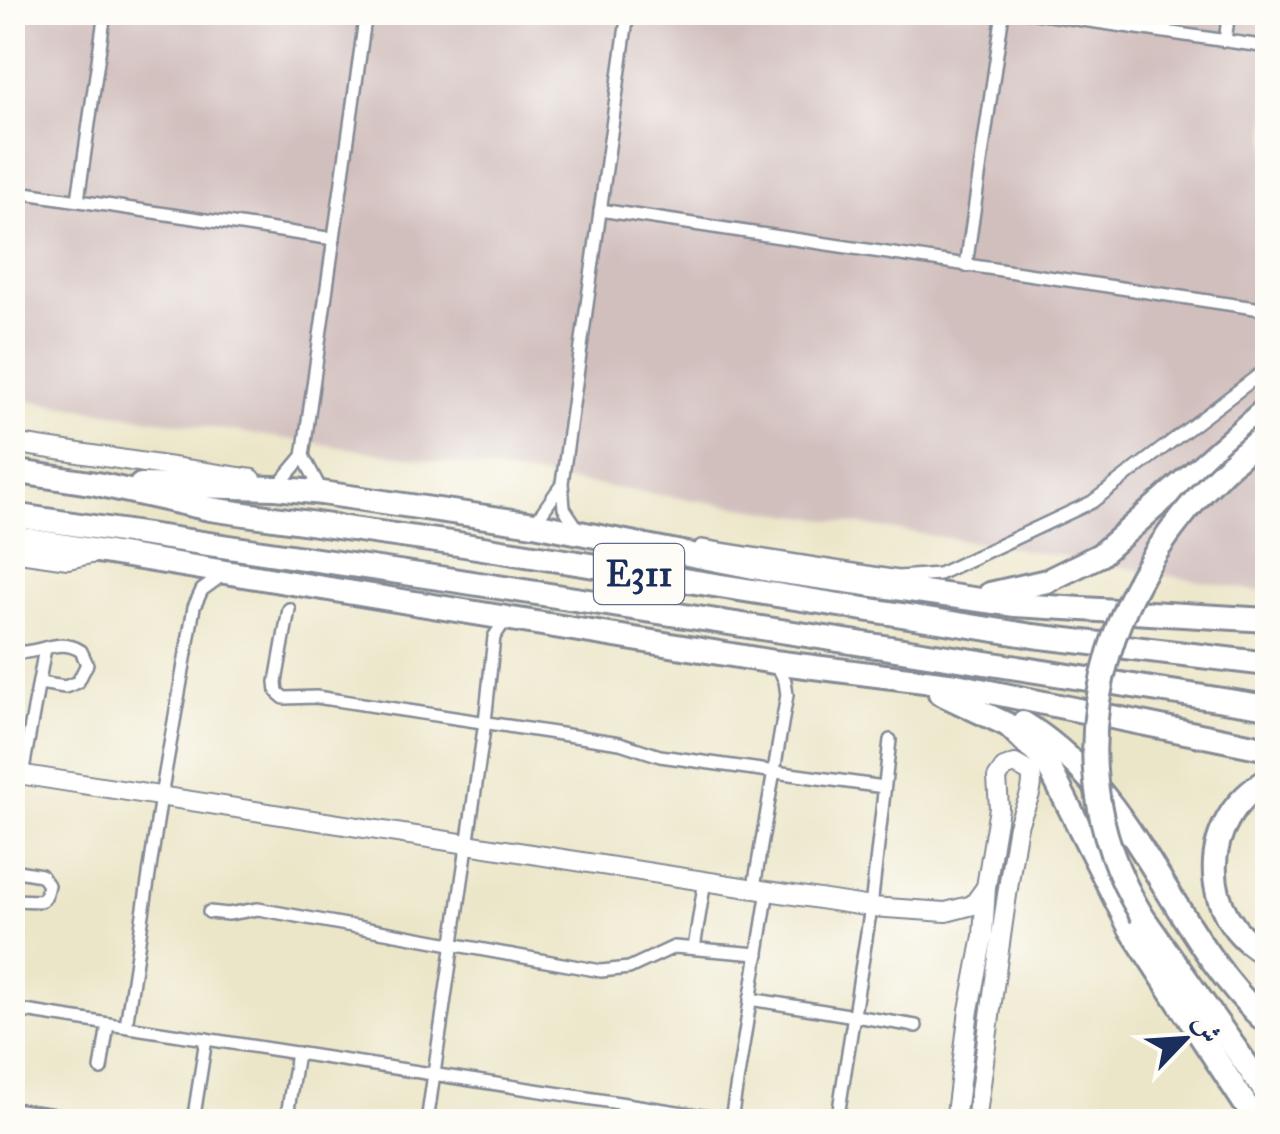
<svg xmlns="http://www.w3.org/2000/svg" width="1280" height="1134" font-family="'IM FELL Great Primer',Amiri,serif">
<rect width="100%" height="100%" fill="#fdfcf7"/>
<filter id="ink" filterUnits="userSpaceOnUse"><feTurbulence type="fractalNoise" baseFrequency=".01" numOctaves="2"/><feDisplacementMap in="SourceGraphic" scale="20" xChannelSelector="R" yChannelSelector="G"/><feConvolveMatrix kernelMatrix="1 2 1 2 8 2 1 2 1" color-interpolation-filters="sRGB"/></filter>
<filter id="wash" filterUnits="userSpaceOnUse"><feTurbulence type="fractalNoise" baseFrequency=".0048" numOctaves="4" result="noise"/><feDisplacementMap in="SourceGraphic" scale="40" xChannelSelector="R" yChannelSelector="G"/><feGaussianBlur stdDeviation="2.25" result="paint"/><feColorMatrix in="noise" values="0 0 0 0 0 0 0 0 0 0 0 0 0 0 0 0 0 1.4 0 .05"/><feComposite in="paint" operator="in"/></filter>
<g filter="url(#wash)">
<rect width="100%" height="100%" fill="#ece6c9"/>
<polygon fill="#d1bfbe" points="12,13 1267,13 1267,593 1008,547 13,398"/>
</g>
<g filter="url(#ink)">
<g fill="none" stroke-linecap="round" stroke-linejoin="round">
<g stroke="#848a94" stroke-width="16">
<g id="street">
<polyline points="1028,12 1268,47"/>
<polyline points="1225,40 1229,12"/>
<polyline points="12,191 334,239"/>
<polyline points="78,200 105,12"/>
<polyline points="600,210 1268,310"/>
<polyline points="966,266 1003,12"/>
<polyline points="303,456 322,492"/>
<polyline points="276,488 303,456 366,12"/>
<polyline points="534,524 560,487"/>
<polyline points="578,529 564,508 562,483 628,12"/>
<polyline points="701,546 898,577 939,574 1092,502 1268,368"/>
<polyline points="289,609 276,682 277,692 284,698 316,697 620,743 660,756 884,787"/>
<path d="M12,652C37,656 58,636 81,651L87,664L78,682L65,687L39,683"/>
<polyline points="22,775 45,648"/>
<polyline points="12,870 41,875 48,885 45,897 41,901 12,900"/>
<polyline points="754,887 787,695 785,681 777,665"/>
<polyline points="209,912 228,914 258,909 601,971 629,968 674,947 758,954"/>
<polyline points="694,948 705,880"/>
<polyline points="750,999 916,1026"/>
<polyline points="12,1009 742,1122"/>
<polyline points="126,1026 161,796 194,607 202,590 224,574"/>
<polyline points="101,1069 108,1024"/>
<polyline points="12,1109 106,1122"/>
<polyline points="731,1120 768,890"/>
<polyline points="193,1122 206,1039"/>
<polyline points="286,1122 297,1053"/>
<polyline points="427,1122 485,722 494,637 506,619"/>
<polyline points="837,1122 871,907 890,740"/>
</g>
</g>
<g stroke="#848a94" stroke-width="22">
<g id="secondary">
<polyline points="12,443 252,479"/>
<polyline points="12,551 68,559 95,553"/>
<polyline points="12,773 871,907 946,912 973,905 986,887"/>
<path d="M955,1122L969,1010L983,936L986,887L999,808L997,778L1004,768L1015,764L1031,773C1036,794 1020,811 1017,831C1001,927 989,1025 976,1122"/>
</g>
</g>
<g stroke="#848a94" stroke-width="28">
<g id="highway">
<polyline points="12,471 97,484 210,509 458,544 1033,636 1268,664"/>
<polyline points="141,485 276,488 322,493 534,524 769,570 1015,605 1268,620"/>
<polyline points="12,515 453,580 1268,707"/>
<polyline points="12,537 774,662 956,685 1268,749"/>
<polyline points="990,594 1047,581 1100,555 1268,407"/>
<polyline points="940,693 1008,725 1047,763 1130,928 1257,1122"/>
<path d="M1023,723C1141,795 1169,934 1268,1024"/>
<path d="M1268,780C1198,818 1196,918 1268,955"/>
<polyline points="1142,916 1268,1095"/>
</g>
</g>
<use href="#street" stroke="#fff" stroke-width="11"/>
<use href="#secondary" stroke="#fff" stroke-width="18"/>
<use href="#highway" stroke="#fff" stroke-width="22"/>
<g stroke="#848a94" stroke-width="28" stroke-linecap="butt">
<path id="highway-bridge" d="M1142,916C1037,744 1117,547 1268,433"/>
</g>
<use href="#highway-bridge" stroke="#fff" stroke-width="22"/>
</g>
</g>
<g text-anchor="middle" stroke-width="9" stroke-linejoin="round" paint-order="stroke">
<rect fill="#fdfcf7" stroke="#5f6c8c" stroke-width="2.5" x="594" y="544" width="90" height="60" rx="8"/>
<g font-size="35" font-weight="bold" fill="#1b2f5e">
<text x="639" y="586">E311</text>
</g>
</g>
<rect width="1280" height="1134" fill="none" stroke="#fdfcf7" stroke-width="50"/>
<g transform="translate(1185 1039) rotate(65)" stroke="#fdfcf7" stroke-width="8" paint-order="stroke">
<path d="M0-8L18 38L0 25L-18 38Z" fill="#1b2f5e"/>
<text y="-15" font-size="28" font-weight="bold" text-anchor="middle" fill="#1b2f5e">ش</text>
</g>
</svg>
